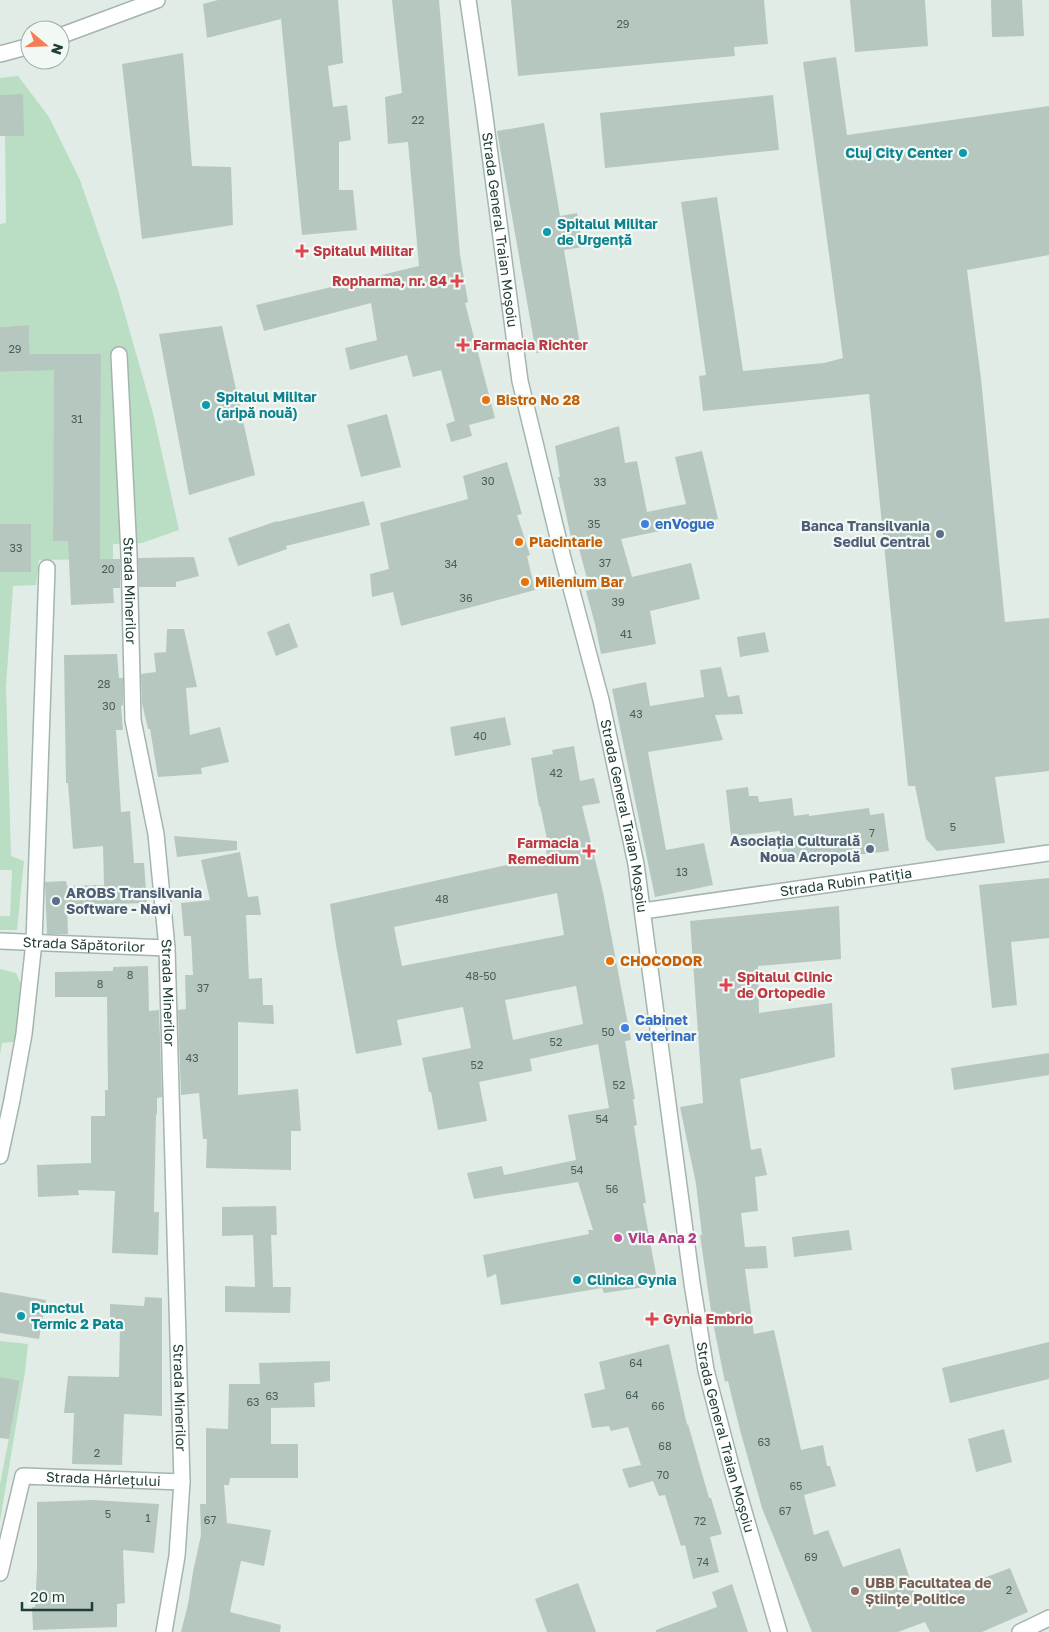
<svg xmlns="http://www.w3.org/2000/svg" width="1049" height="1632" font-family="'Golos Text',sans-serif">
<rect width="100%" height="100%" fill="#e1ece7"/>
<g fill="#b9dec3" fill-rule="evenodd">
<path d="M18,76L49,117L80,180L118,290L153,413L179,530L142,543L113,544V559L39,560L36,585L13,586L6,687L11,856L24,861L17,930H0V916H10L12,870H0V572L31,571V524H0V372L31,371L29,325L0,327V224L6,223L5,136L23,135V95H0V78ZM55,354H101L100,541H53Z"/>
<polygon points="0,969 16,973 23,989 21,1041 2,1043 0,1055"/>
<polygon points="0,1341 28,1344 25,1372 0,1521 0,1484 20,1382 0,1377"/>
</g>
<g fill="#b6c7c0" fill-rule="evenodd">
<polygon points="218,0 338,0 343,63 328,66 333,107 347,105 351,140 339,142 339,190 353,190 357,230 302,235 281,19 207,38 203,4"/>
<polygon points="392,0 439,0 460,255 468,302 465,303 495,418 469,425 472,436 451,442 446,424 455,421 441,370 413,377 407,355 350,370 345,348 377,340 371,303 264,331 256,305 419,266 408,142 388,144 385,97 402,93"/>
<polygon points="511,0 764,0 768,44 734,47 735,56 518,76"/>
<polygon points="850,0 925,0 928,46 855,52"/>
<polygon points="991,0 1022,0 1024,36 992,37"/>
<polygon points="183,53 192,166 231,167 233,225 142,239 122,64"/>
<polygon points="836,57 847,135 1049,106 1049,255 967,270 981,379 1005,622 1049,618 1049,771 995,777 1005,843 937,851 926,839 915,786 908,786 869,394 703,411 699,376 706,375 681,202 717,197 743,371 824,363 843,358 803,62"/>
<polygon points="23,94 24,136 0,136 0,95"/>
<polygon points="773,95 779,150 605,168 600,113"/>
<polygon points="544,123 560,216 577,213 583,247 564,250 580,345 536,353 497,131"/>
<polygon points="29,325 30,354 101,354 100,559 120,559 120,588 113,588 114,603 71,605 68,541 53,541 54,370 0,372 0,327"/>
<polygon points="222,326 255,475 189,495 159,334"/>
<polygon points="387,414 401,467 361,477 347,425"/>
<polygon points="619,426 625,463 637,461 647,512 686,504 675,457 702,451 718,519 621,539 632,577 691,563 700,599 650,611 656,644 601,654 595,624 586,591 590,590 577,541 572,542 558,477 560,477 555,446"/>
<polygon points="507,462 522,514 517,515 530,555 527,556 535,590 401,626 393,592 372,597 370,574 389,569 380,523 468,499 463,476"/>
<polygon points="364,501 370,525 286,546 287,549 238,566 228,538 277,521 277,522"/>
<rect x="0" y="524" width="31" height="48"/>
<polygon points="194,557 199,576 176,582 176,587 139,587 138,558"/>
<polygon points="289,623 298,647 276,656 267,632"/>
<polygon points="167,629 184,629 197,687 186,688 190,735 220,727 229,762 201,768 202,774 158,777 150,729 148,729 142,703 141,674 156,672 154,653 166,652"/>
<polygon points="765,632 769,652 740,657 737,637"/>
<polygon points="117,654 119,678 123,678 123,705 121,706 123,730 116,730 121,812 130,811 134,863 144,863 147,903 67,905 68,934 47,934 45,882 66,881 67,886 104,885 103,846 73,849 68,783 66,783 64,655"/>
<polygon points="721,667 728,697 739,695 743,714 715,715 723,740 648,752 666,850 704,843 713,885 655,897 612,689 646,682 650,706 704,697 700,670"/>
<polygon points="505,717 511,745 455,756 450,727"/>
<path d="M574,746L580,781L594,778L600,803L582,806L603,892L631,1040L625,1041L635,1099H633L637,1125L634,1126L646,1203H643L658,1285L604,1293L602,1288L501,1305L496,1274L487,1278L483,1255L589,1234L588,1230H593L578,1182L474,1199L467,1173L502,1166L504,1175L576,1160L568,1115L609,1108L598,1044L530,1059L532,1071L479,1082L487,1121L438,1130L431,1092H429L422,1058L471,1048L463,1007L397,1020L402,1045L356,1054L336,945L330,904L547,856L545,845L548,844L540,806L539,807L531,758L553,754L552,750ZM557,893L564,935L402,966L394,927ZM576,986L583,1024L513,1040L505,1000Z"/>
<polygon points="748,787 749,796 758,796 759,802 792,798 794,816 809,814 809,816 869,808 870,815 884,813 889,851 784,864 780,831 731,836 726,790"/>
<polygon points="174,836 237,841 237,850 177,857"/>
<polygon points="240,852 248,897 258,896 261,915 246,915 249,979 262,978 263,1005 273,1005 274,1024 238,1022 238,1095 298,1089 301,1131 291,1131 291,1170 206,1168 207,1139 203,1139 199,1093 181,1095 178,1010 186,1009 185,975 193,975 191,936 184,936 181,903 210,900 201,860"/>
<polygon points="1049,878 1049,938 1011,942 1017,1005 992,1008 979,885"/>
<polygon points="839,906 841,959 758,966 759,1013 832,1003 835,1057 740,1079 751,1150 761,1148 767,1175 755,1177 758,1211 741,1213 745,1247 766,1246 768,1268 745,1269 754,1334 774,1330 801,1450 823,1445 827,1466 830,1466 836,1486 804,1495 814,1535 828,1530 843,1567 900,1548 916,1598 975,1580 976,1581 1010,1568 1028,1612 982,1632 930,1632 925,1622 898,1632 812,1632 762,1508 740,1430 728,1381 725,1382 712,1318 700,1235 702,1235 696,1184 680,1107 703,1103 690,921"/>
<polygon points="148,966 149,1011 159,1010 162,1097 157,1098 157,1114 156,1115 154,1212 159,1212 158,1255 112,1253 115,1191 78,1190 79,1195 38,1197 37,1165 91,1163 91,1116 105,1116 105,1090 108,1090 107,997 55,997 55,972 113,971 113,967"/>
<polygon points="1049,1053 1049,1075 954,1090 951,1068"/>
<polygon points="276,1206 277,1235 271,1235 273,1287 291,1287 290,1313 225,1312 225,1286 255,1287 253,1235 222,1236 222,1207"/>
<polygon points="849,1230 852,1250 794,1257 792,1237"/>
<polygon points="0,1292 46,1300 39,1339 0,1333"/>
<polygon points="145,1297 162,1298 162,1416 124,1414 122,1465 72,1464 74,1413 64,1413 68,1376 119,1377 120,1324 110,1323 110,1304 144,1306"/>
<polygon points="1049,1342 1049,1379 950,1403 942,1368"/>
<polygon points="669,1344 687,1425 688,1424 709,1498 711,1498 722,1534 710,1537 719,1572 693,1579 685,1545 681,1546 665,1495 659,1496 653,1481 629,1488 622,1469 641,1465 628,1427 611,1431 609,1426 592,1428 584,1394 605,1389 599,1362"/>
<polygon points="330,1361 330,1381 314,1383 315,1407 271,1408 271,1444 298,1444 298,1478 230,1478 229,1485 224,1485 227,1523 271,1530 264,1566 241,1561 230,1612 281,1625 280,1632 181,1632 188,1604 193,1572 201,1535 200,1504 206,1504 206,1428 228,1429 229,1384 260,1384 259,1363"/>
<polygon points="0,1377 20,1381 9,1439 0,1438"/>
<polygon points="1004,1429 1012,1462 976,1472 968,1439"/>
<polygon points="93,1500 159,1504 154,1553 123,1550 125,1603 117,1604 117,1627 33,1630 32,1607 35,1607 37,1570 37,1502"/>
<polygon points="578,1583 596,1632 547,1632 535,1599"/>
<polygon points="732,1584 748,1632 656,1632 656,1630 717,1607 712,1592"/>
</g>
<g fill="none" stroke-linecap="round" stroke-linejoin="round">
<g stroke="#a4b4ae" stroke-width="18">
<g id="minor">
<path id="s1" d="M468,0L483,102L520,381L563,558L601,700L636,864L692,1283L706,1370L734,1477L779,1632"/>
<polyline points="60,36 157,0"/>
<polyline points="0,54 30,46"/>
<path id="s2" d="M119,355L129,554L133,720L156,834L167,948L182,1482L177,1556L164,1632"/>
<path id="s3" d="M643,911L1049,853"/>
<path id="s4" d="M0,941L167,948"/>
<polyline points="0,1156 12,1100 24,1034 34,942 47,568"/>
<path id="s5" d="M0,1573L23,1476L182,1482"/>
<polyline points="1020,1632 1049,1618"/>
</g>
</g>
<use href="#minor" stroke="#fff" stroke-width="15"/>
</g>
<g fill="#0f9aa8" stroke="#f2f9f5" stroke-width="2">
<circle cx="963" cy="153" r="5"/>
<circle cx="547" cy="232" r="5"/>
<circle cx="206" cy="405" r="5"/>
<circle cx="577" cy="1280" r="5"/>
<circle cx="21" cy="1316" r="5"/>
</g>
<g fill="#e0444e" stroke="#f2f9f5" stroke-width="2">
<path d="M299.5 243.5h5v5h5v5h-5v5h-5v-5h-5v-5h5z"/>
<path d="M454.5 273.5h5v5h5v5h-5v5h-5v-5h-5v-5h5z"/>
<path d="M460.5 337.5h5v5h5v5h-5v5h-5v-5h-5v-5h5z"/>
<path d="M586.5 843.5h5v5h5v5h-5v5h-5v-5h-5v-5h5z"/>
<path d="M723.5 977.5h5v5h5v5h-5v5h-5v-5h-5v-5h5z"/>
<path d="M649.5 1311.5h5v5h5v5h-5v5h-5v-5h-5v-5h5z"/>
</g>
<g fill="#e8710a" stroke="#f2f9f5" stroke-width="2">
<circle cx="486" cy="400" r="5"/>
<circle cx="519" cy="542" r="5"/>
<circle cx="525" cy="582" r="5"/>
<circle cx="610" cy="961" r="5"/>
</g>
<g fill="#3f7fe0" stroke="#f2f9f5" stroke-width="2">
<circle cx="645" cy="524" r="5"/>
<circle cx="625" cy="1028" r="5"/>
</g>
<g fill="#5c6f8a" stroke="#f2f9f5" stroke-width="2">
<circle cx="940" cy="534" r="5"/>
<circle cx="870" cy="849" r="5"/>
<circle cx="56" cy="901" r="5"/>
</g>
<circle fill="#d1479c" stroke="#f2f9f5" stroke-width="2" cx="618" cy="1238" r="5"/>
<circle fill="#8d6e63" stroke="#f2f9f5" stroke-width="2" cx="855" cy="1591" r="5"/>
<g text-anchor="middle" stroke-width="4.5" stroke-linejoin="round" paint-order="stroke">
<g font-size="11" fill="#466058">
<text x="623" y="28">29</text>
<text x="418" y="124">22</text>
<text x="15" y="353">29</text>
<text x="77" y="423">31</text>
<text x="488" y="485">30</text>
<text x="600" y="486">33</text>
<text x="594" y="528">35</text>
<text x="16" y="552">33</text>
<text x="605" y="567">37</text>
<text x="451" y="568">34</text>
<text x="108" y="573">20</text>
<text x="466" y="602">36</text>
<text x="618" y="606">39</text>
<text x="626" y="638">41</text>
<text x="104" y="688">28</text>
<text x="109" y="710">30</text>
<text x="636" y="718">43</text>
<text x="480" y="740">40</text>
<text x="556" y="777">42</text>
<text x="953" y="831">5</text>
<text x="872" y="837">7</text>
<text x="682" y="876">13</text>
<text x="442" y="903">48</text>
<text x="130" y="979">8</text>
<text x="481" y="980">48-50</text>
<text x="100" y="988">8</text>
<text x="203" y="992">37</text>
<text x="608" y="1036">50</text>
<text x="556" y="1046">52</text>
<text x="192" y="1062">43</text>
<text x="477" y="1069">52</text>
<text x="619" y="1089">52</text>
<text x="602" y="1123">54</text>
<text x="577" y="1174">54</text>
<text x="612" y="1193">56</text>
<text x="636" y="1367">64</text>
<text x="632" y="1399">64</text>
<text x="272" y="1400">63</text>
<text x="253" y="1406">63</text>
<text x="658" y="1410">66</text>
<text x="764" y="1446">63</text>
<text x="665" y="1450">68</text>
<text x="97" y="1457">2</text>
<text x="663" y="1479">70</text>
<text x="796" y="1490">65</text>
<text x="785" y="1515">67</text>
<text x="108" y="1518">5</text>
<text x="148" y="1522">1</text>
<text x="210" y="1524">67</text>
<text x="700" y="1525">72</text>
<text x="811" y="1561">69</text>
<text x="703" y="1566">74</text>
<text x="1009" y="1594">2</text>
</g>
<g font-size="14" font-weight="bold" fill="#0d838f" stroke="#f2f9f5" text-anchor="start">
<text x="953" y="158" text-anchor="end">Cluj City Center</text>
<text x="557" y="229">Spitalul Militar<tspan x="557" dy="16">de Urgență</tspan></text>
<text x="216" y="402">Spitalul Militar<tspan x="216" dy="16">(aripă nouă)</tspan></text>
<text x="587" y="1285">Clinica Gynia</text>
<text x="31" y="1313">Punctul<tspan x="31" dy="16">Termic 2 Pata</tspan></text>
</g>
<g font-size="14" fill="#213e36" stroke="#f2f9f5">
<text dy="5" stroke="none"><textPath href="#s1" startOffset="232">Strada General Traian Moșoiu</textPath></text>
<text dy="5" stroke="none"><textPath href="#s2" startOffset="236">Strada Minerilor</textPath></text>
<text dy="5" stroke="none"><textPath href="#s1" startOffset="832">Strada General Traian Moșoiu</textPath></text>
<text dy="5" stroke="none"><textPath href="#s3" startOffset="205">Strada Rubin Patiția</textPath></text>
<text dy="5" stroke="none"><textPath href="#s4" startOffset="84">Strada Săpătorilor</textPath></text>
<text dy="5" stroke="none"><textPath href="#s2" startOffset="641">Strada Minerilor</textPath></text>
<text dy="5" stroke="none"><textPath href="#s2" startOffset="1046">Strada Minerilor</textPath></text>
<text dy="5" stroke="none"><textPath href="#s1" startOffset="1462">Strada General Traian Moșoiu</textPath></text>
<text dy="5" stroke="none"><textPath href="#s5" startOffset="180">Strada Hârlețului</textPath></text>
</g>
<g font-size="14" font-weight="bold" fill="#be3a42" stroke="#f2f9f5" text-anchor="start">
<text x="313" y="256">Spitalul Militar</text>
<text x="447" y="286" text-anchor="end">Ropharma, nr. 84</text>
<text x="473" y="350">Farmacia Richter</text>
<text x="579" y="848" text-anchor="end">Farmacia<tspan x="579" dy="16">Remedium</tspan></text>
<text x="737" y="982">Spitalul Clinic<tspan x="737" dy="16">de Ortopedie</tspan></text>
<text x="663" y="1324">Gynia Embrio</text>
</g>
<g font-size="14" font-weight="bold" fill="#c56008" stroke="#f2f9f5" text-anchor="start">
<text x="496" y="405">Bistro No 28</text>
<text x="529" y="547">Placintarie</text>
<text x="535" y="587">Milenium Bar</text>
<text x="620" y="966">CHOCODOR</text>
</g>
<g font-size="14" font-weight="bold" fill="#366cbe" stroke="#f2f9f5" text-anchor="start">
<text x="655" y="529">enVogue</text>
<text x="635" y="1025">Cabinet<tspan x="635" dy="16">veterinar</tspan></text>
</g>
<g font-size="14" font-weight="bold" fill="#4e5e75" stroke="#f2f9f5" text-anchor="end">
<text x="930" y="531">Banca Transilvania<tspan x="930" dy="16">Sediul Central</tspan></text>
<text x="860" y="846">Asociația Culturală<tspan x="860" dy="16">Noua Acropolă</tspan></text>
<text x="66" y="898" text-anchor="start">AROBS Transilvania<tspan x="66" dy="16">Software - Navi</tspan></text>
</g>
<g font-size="14" font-weight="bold" fill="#b23c85" stroke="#f2f9f5" text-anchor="start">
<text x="628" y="1243">Vila Ana 2</text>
</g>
<g font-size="14" font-weight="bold" fill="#785e54" stroke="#f2f9f5" text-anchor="start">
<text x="865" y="1588">UBB Facultatea de<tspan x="865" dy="16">Științe Politice</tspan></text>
</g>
</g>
<g transform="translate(45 45) rotate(109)"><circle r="24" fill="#f2f9f5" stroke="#9eaea9"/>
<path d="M0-4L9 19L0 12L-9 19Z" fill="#f67b56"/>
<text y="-8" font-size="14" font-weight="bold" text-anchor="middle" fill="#213e36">N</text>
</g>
<path d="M22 1602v8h70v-8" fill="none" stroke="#213e36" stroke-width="2.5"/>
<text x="30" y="1602" font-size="15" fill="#213e36" stroke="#f2f9f5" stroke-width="4" paint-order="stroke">20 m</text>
</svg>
